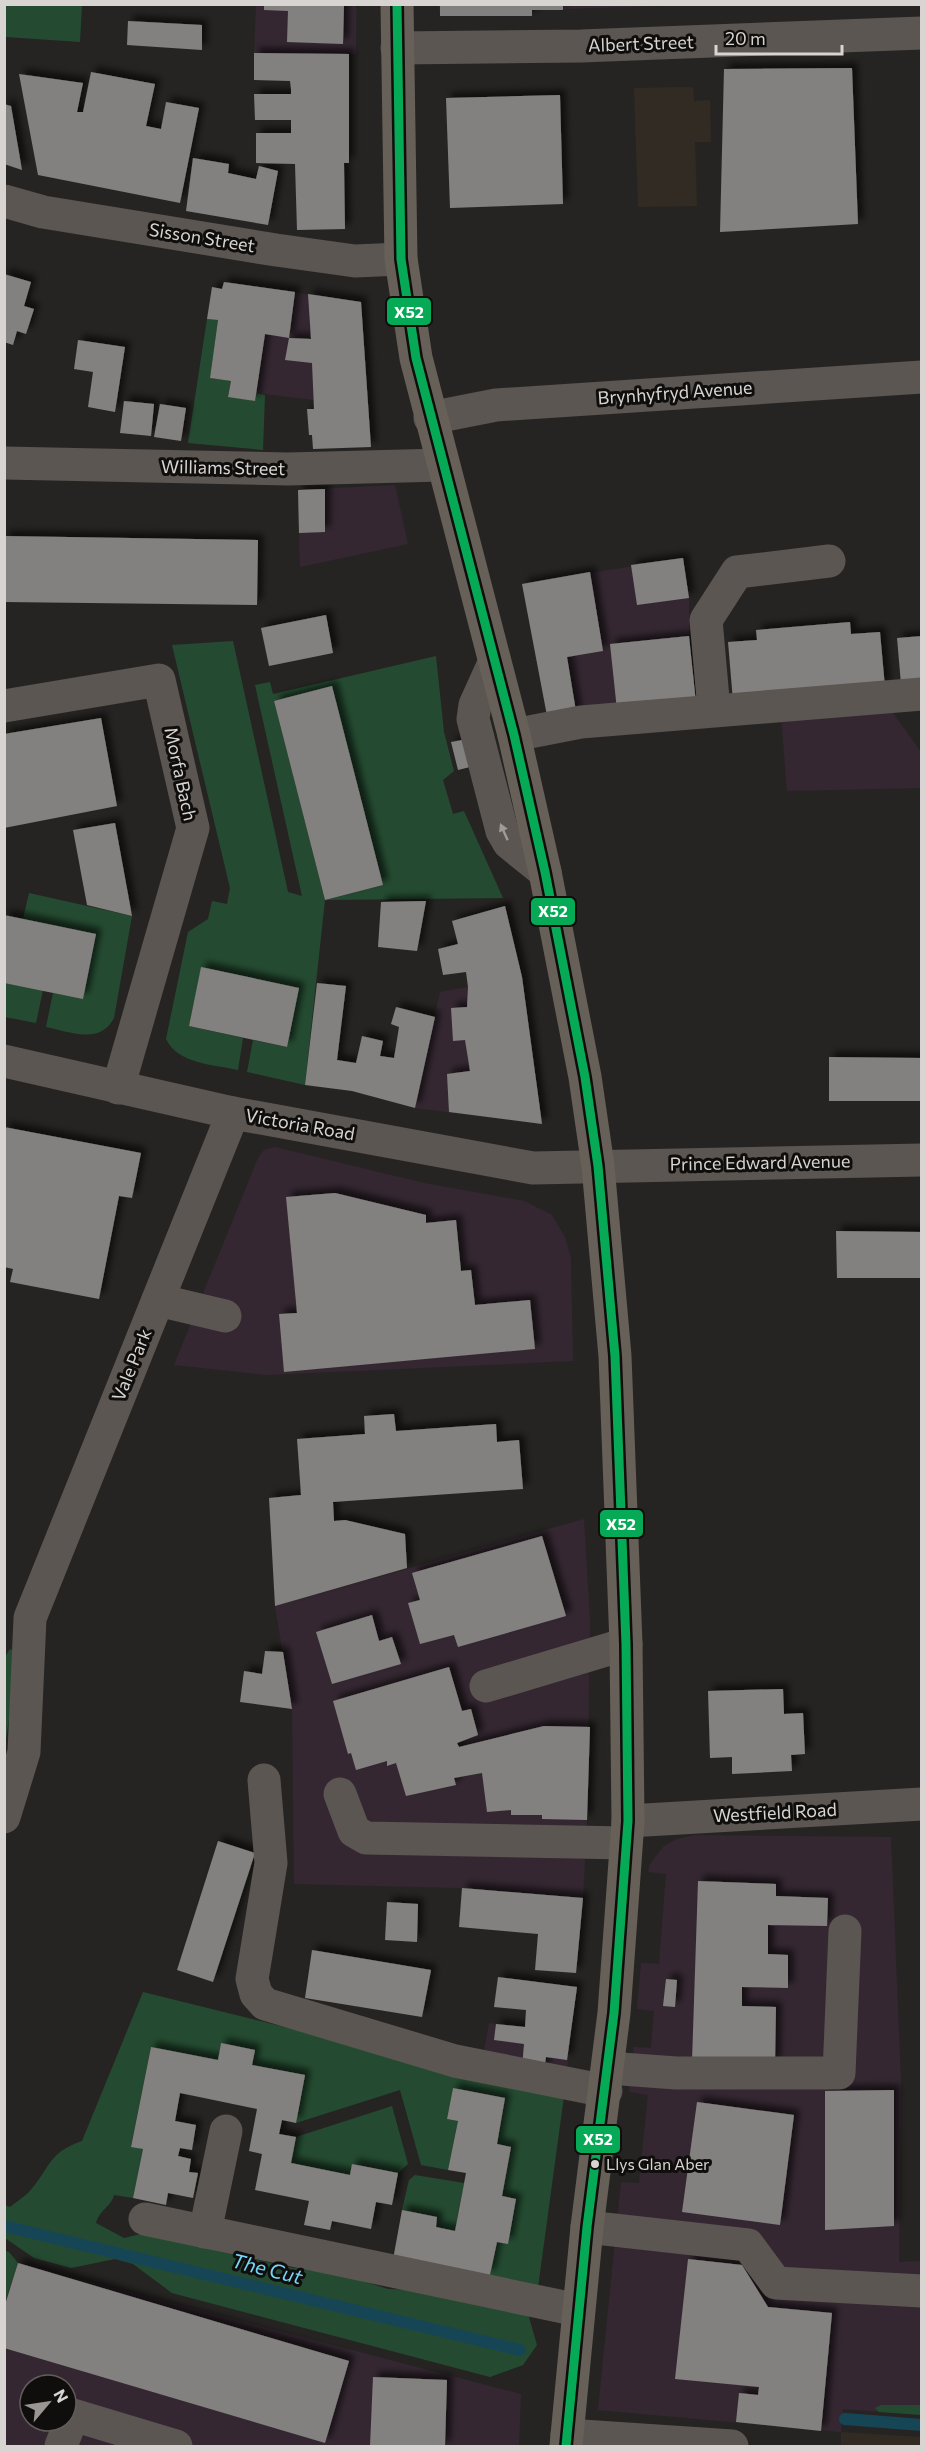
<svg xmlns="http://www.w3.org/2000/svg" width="926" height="2451" font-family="Commissioner,sans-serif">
<defs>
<filter id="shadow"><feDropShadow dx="5.5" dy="-5.5" stdDeviation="3" flood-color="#0009"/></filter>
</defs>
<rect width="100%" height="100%" fill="#262422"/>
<g fill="#342731" fill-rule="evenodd">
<polygon points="256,5 356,5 356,54 254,53"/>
<polygon points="439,5 689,5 532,10 532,16 440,16"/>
<polygon points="271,289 361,302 368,397 314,400 256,393"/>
<polygon points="395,485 408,544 300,567 298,490"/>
<polygon points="683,558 689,598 689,636 696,703 548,721 522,584"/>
<polygon points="890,709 921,752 921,788 787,791 781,716"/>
<polygon points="522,977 542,1124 415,1108 440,992"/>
<polygon points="275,1147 424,1183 524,1201 552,1215 565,1237 571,1258 573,1361 267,1375 174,1365 258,1158 264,1150"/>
<polygon points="584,1519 590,1619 587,1820 583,1898 462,1888 294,1884 292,1709 275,1606"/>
<polygon points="695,1835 891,1837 901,2083 899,2262 921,2261 921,2415 843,2409 841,2432 598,2410 621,2182 639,2183 648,2095 629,2092 634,2047 651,2048 654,2011 637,2009 641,1963 659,1964 666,1874 648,1872 650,1864 663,1847 677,1839"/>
<polygon points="489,2023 571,2033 564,2096 480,2075"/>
<path d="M4,2251L9,2252L18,2263L521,2394L519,2446H5ZM30,2385H66V2421H30Z"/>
</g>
<g fill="#322b23">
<polygon points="693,87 694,101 710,100 711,142 695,142 697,206 638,207 634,88"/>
<polygon points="841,2432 921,2437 921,2446 841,2446"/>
</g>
<g fill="#244b31" fill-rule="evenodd">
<polygon points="4,5 82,5 80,42 6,37"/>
<polygon points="207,319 218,320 210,378 231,381 228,396 255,401 256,393 265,395 263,450 188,443"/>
<path d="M233,641L288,892L302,896L255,685L270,682L273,694L436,656L444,732L454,771L443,780L453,814L464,811L503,898L325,900L305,1085L247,1072L253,1040L286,1047L299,988L201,968L189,1026L243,1038L238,1070C212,1064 178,1064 166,1039L188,932L208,919L212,901L227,904L230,888L172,645ZM332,687L383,885L325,900L274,701Z"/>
<path d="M29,893L132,916L114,1018C100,1045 70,1032 46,1027L53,993L83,998L96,934L23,919Z"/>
<polygon points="4,983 43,990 36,1023 5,1017"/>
<polygon points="10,1649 19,1654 5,1745 5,1657"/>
<path d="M143,1992L564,2096L537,2295L490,2275L497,2242L508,2243L516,2200L502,2196L511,2147L497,2144L505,2098L453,2088L447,2119L458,2121L448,2170L421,2165L400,2090L296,2123L252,2065L254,2050L221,2043L218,2060L151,2047L131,2146L143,2149L133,2198L114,2195C111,2207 100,2209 96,2223L124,2238L149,2232L200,2247L288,2267L340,2274L388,2289L418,2290L528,2314L537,2345L523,2365L490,2377L172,2293L133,2264L115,2259L71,2268L34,2258L5,2238L4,2205L10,2207C16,2202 24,2197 29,2192C50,2169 47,2153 82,2141Z"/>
<polygon points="392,2106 408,2164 398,2173 353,2164 350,2175 291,2163 296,2137"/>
<polygon points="415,2175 464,2183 455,2231 436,2227 437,2217 402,2210 409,2180"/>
<polygon points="5,2251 9,2252 18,2263 5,2302"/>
<polygon points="881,2405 921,2405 921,2415 879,2412 875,2408"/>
</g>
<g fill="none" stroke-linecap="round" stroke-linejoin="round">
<g stroke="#164655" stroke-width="12">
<polyline points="4,2226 520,2350"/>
<polyline points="845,2419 922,2425"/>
</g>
</g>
<g fill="#83817f" filter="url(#shadow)">
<polygon points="440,4 563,4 563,10 532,10 532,16 440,16"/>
<polygon points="264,5 344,5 343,44 287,42 288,11 264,10"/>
<polygon points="128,21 202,25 202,50 127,45"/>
<polygon points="254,53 349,54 349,163 344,163 345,229 297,230 295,164 256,163 256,133 291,133 291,120 255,120 254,94 291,94 291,89 290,81 254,80"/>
<polygon points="852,68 858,224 720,232 724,69"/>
<polygon points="91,72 155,84 146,126 161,129 166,102 199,108 180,203 38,175 19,74 83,83 77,112 83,112"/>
<polygon points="560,95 563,204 450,208 446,98"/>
<polygon points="4,104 11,106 22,170 4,164"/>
<polygon points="193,158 229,164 228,173 256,179 259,166 278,171 268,225 186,211"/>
<polygon points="4,274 31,282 24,306 34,309 26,334 17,331 13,345 4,342"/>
<polygon points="224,282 295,292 289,338 311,339 308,294 361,302 371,447 313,449 312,435 309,435 307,409 314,409 312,363 285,360 289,338 265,334 255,401 228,397 231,381 210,378 218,320 207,319 212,287 222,289"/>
<polygon points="78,340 125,347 115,412 88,407 93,372 74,369"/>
<polygon points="124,401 154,404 151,436 120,433"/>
<polygon points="160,404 186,408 181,441 154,437"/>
<polygon points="325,489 325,532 299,533 298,490"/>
<polygon points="4,536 258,540 257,605 4,602"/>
<polygon points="683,558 689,598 637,605 631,565"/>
<polygon points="590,572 603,651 567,657 577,717 548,721 522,584"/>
<polygon points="326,615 333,653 269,666 261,628"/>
<polygon points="850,622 851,634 880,632 885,687 733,701 728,642 757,640 756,630"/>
<polygon points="689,636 696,703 617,710 610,644"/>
<polygon points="922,636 922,683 901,684 897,638"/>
<polygon points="332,686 383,885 325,900 274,701"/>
<polygon points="101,718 117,806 4,828 4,734"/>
<polygon points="462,740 470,767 458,770 451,742"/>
<polygon points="115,823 132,916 87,905 73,830"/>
<polygon points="426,901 417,951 378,947 381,902"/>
<polygon points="505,906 522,977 542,1124 449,1112 447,1074 470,1071 465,1040 453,1041 451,1008 467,1007 468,987 466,972 443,975 438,949 458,944 452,921"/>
<polygon points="4,915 96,934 83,999 4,983"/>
<polygon points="201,967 299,988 287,1047 189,1026"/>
<polygon points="317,983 346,986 337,1060 356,1063 362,1036 383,1041 380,1056 394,1058 399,1027 391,1024 396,1007 435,1017 415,1108 352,1091 305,1085"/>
<polygon points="829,1057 922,1058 922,1101 829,1101"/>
<polygon points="4,1127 141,1153 132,1198 119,1196 99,1299 10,1282 13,1269 4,1267"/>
<polygon points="335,1193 426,1215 426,1223 456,1220 461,1271 471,1270 475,1305 530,1300 535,1349 284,1372 279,1314 297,1313 286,1197"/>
<polygon points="836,1231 922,1232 922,1278 837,1278"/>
<polygon points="394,1414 396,1431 496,1424 497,1442 519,1440 523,1489 333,1502 334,1521 345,1520 405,1534 407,1568 275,1606 269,1498 301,1495 297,1439 365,1434 364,1416"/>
<polygon points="542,1536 566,1616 458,1647 454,1635 420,1644 408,1603 420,1600 412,1573"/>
<polygon points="372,1615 379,1641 392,1637 401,1664 332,1684 316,1632"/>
<polygon points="265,1651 283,1652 292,1709 240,1702 244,1671 262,1674"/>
<polygon points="449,1667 462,1711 471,1709 478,1735 457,1743 459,1747 544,1726 590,1727 587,1820 542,1819 542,1815 511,1815 511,1810 487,1812 482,1773 454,1778 456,1785 406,1796 396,1763 387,1766 387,1761 356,1770 351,1753 348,1754 333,1701"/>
<polygon points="783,1689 784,1714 803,1713 805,1754 791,1755 792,1771 732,1774 732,1757 710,1758 708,1691"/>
<polygon points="218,1841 255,1853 213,1982 177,1970"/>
<polygon points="698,1881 776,1884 776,1896 828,1898 827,1926 768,1925 768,1954 788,1955 788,1988 742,1987 742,2006 776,2007 775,2064 692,2061"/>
<polygon points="462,1888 583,1898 576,1973 535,1970 538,1934 459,1927"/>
<polygon points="387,1902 418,1904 417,1942 385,1940"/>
<polygon points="312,1950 431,1970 422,2017 305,1998"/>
<polygon points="498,1977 577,1987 567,2060 546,2057 544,2070 522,2067 524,2044 494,2040 496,2024 525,2027 526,2010 494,2007"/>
<polygon points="666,1979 677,1980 675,2007 663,2006"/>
<polygon points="221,2043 255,2050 252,2065 305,2075 296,2123 282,2120 279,2134 296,2137 291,2163 350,2175 352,2164 398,2173 392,2205 376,2202 371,2229 332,2221 330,2230 304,2225 309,2201 255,2190 262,2154 249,2151 257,2109 180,2093 175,2121 196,2125 192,2150 180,2148 178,2156 191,2159 189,2172 198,2173 193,2198 168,2193 166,2205 133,2198 143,2149 131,2147 151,2047 218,2060"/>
<polygon points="453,2088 505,2098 497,2144 511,2147 502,2196 516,2199 508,2244 497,2242 490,2275 392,2265 402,2210 437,2217 436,2227 455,2231 466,2173 448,2170 458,2121 447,2119"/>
<polygon points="894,2090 894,2226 825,2230 825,2091"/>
<polygon points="697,2102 794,2115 780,2225 682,2212"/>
<polygon points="688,2259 742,2265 768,2307 832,2313 821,2431 736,2422 739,2393 758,2395 759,2387 675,2379"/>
<polygon points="18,2263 349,2361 325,2443 4,2348 4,2308"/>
<polygon points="373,2377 447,2380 445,2446 370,2446"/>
</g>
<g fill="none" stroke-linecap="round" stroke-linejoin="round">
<g stroke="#5b5651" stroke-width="33">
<polyline points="397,48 581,46 922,33"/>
<polyline points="4,201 43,212 276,250 355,261 401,259"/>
<polyline points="430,418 496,405 922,377"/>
<polyline points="4,463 288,469 442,465"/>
<polyline points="494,663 475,705 473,719 502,831 509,843 545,872"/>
<polyline points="4,706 159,680 193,828 118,1088"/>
<polyline points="714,710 706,620 737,572 829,561"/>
<polyline points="514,735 581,722 922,694"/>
<polyline points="4,1061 233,1113 533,1168 922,1160"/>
<polyline points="158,1300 225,1316"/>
<polyline points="486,1686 626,1644"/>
<polyline points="264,1780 271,1863 252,1979 256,1994 265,2004 455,2061 606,2091"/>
<polyline points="340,1794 354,1831 366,1838 626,1843"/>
<polyline points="4,1817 24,1752 30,1618 233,1113"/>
<polyline points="628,1821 922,1804"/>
<polyline points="608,2068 676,2073 839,2073 845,1931"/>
<polyline points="145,2219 578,2310"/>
<polyline points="587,2227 748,2245 776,2283 922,2291"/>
<polyline points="205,2232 226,2131"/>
<polyline points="567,2435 732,2446"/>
<polyline points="61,2446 73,2415 176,2446"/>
</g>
<polyline stroke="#676058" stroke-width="33" points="397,4 401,259 416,358 514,735 545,872 585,1077 598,1166 615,1356 626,1644 628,1821 614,2013 587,2227 566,2446"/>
<g stroke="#100e0c" stroke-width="14">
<polyline id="bus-1" points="397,4 401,259 416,358 514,735 545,872 585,1077 598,1166 615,1356 626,1644 628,1821 614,2013 587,2227 566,2446"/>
</g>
<use href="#bus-1" stroke="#06aa56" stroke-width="9"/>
</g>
<defs><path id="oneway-solid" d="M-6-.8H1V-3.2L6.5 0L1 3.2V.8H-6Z" transform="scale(1.5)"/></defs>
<use fill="#9f9b98" href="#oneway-solid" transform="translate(504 832) rotate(-114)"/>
<circle fill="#d7d4d2" stroke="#100e0c" stroke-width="2" cx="595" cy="2164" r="5"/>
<g text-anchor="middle" stroke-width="6" stroke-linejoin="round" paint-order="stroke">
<g font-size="16" fill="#d7d4d2" stroke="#100e0c" text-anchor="start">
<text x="606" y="2170">Llys Glan Aber</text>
</g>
<g font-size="18" fill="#d7d4d2" stroke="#100e0c">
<text transform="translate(641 44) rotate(-2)" y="6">Albert Street</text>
<text transform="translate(202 238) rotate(9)" y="6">Sisson Street</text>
<text transform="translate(675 393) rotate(-4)" y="6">Brynhyfryd Avenue</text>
<text transform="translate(223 468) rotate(1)" y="6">Williams Street</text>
<text transform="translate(180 774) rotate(78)" y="6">Morfa Bach</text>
<text transform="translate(300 1125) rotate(10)" y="6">Victoria Road</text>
<text transform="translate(760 1163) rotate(-1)" y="6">Prince Edward Avenue</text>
<text transform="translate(132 1365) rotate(-68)" y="6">Vale Park</text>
<text transform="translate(775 1813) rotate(-3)" y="6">Westfield Road</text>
</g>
<g font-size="20" font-style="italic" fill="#73d7fa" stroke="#100e0c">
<text transform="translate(267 2269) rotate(14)" y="7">The Cut</text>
</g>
</g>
<g stroke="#100e0c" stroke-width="2">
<rect x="386" y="297" width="46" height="29" rx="6" fill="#06aa56"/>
<rect x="530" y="897" width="46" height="29" rx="6" fill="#06aa56"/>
<rect x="599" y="1509" width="45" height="29" rx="6" fill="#06aa56"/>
<rect x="575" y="2125" width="46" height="29" rx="6" fill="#06aa56"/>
</g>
<g font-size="16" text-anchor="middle" font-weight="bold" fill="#fff">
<text x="409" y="318">X52</text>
<text x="553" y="917">X52</text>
<text x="621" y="1530">X52</text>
<text x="598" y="2145">X52</text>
</g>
<rect width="926" height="2451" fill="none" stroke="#d7d4d2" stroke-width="12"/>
<g transform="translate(48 2403) rotate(61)"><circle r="28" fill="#100e0c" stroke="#605d5b" stroke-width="1.5"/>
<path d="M0-4.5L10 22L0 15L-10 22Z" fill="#999694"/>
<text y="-9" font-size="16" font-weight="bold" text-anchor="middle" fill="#d7d4d2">N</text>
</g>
<path d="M716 45v9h126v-9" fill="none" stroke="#d7d4d2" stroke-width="3"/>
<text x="725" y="45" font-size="18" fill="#d7d4d2" stroke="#100e0c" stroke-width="4.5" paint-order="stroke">20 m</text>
</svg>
